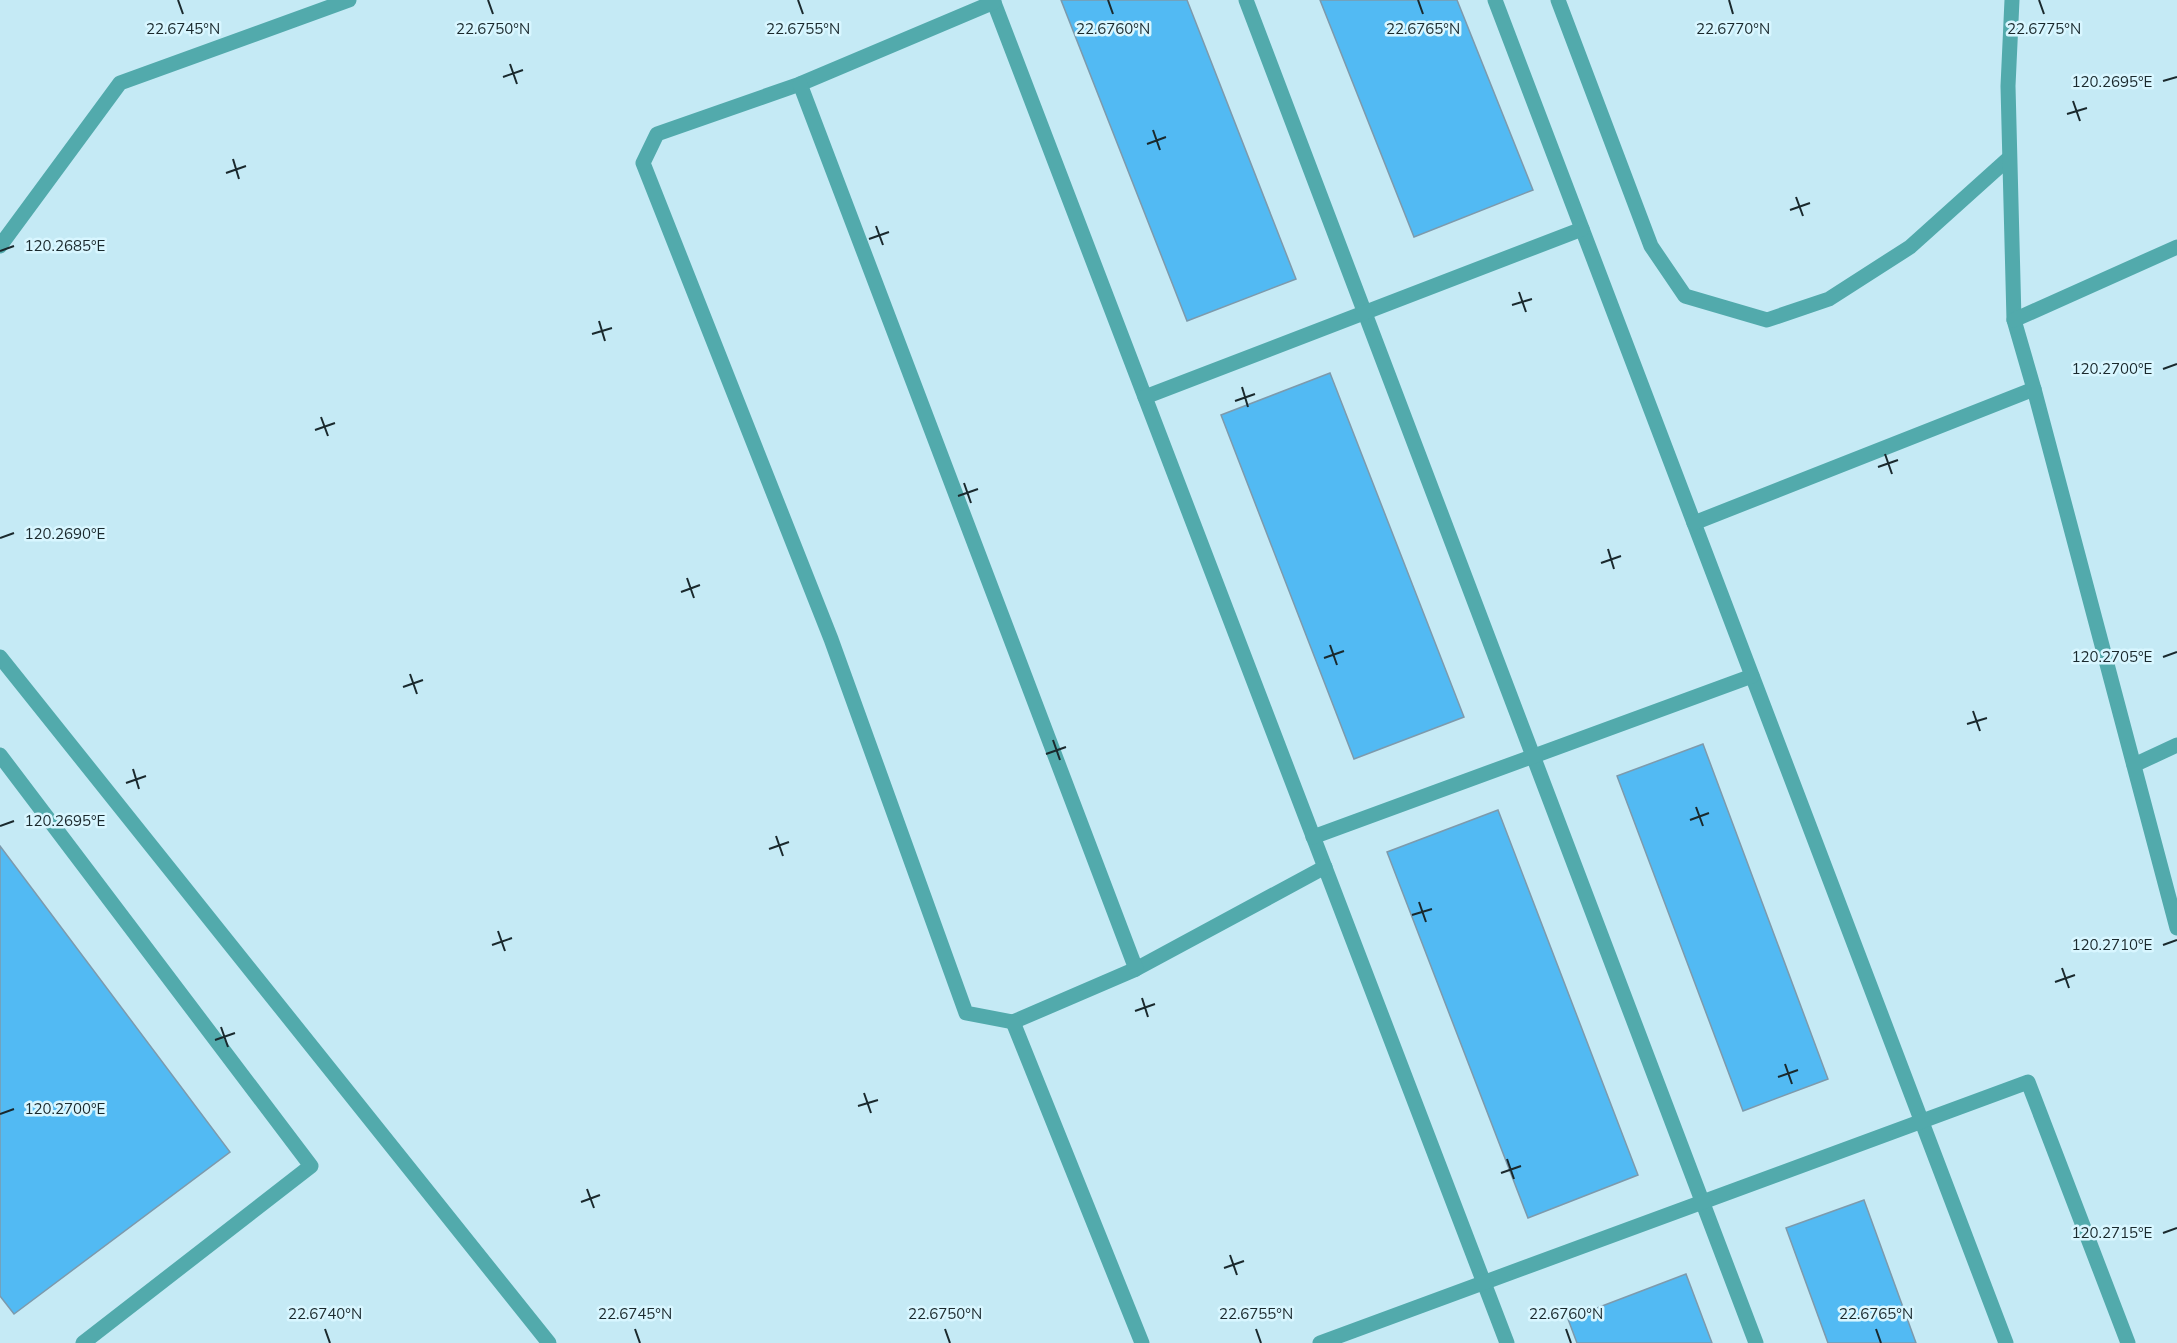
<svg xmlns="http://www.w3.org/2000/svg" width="2177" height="1343" font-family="Mulish,sans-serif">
<rect width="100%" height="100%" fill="#c5eaf5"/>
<g fill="#52baf3" stroke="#7d9aac" stroke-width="1.5">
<polygon points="1061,0 1187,0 1296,279 1187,321"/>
<polygon points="1320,0 1457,0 1533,190 1414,237"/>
<polygon points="1330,373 1464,717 1354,759 1221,415"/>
<polygon points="1703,744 1828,1079 1743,1111 1617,776"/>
<polygon points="1498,810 1638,1175 1528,1218 1387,852"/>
<polygon points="0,846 230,1152 14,1314 0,1296"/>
<polygon points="1864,1200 1916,1343 1828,1343 1786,1228"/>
<polygon points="1686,1274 1712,1343 1577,1343 1568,1319"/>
</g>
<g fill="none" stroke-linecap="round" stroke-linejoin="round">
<g stroke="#52aaac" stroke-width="15">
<polyline points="993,0 1507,1343"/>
<polyline points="1246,0 1756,1343"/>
<polyline points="1495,0 2006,1343"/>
<polyline points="1558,0 1651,246 1685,296 1767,320 1829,299 1910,247 2009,158"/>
<polyline points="994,2 800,84 657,134 643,163 831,639 966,1013 1013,1022 1136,969 1325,867"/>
<polyline points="800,84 1136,969"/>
<polyline points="0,246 120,83 349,0"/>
<polyline points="1145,397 1582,229"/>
<polyline points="1694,523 2034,389"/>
<polyline points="0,755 311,1166 83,1343"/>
<polyline points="2134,765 2177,745"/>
<polyline points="1313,837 1752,676"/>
<polyline points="1013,1022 1142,1343"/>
<polyline points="1320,1343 2028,1082 2128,1343"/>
</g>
<g stroke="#52aaac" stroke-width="15">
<polyline points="2012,0 2008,86 2014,320 2034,389 2177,928"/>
<polyline points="2014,320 2177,247"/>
<polyline points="0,657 549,1343"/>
</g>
</g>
<path fill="none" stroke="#1a292d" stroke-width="2" d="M178,0L183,14M488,0L493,14M798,0L803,14M1108,0L1113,14M1418,0L1423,14M1729,0L1733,14M2039,0L2044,14M510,64L517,84M503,77L523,70M2163,81L2177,77M2073,101L2080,121M2067,114L2087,108M1153,130L1160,150M1147,144L1166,137M233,159L239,179M226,173L246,166M1796,197L1803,216M1790,210L1810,203M876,226L883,245M869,239L889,232M0,251L14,246M1519,292L1526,312M1512,305L1532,299M599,321L605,341M592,334L612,328M2163,369L2177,364M1242,387L1248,407M1235,401L1255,394M321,417L328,436M315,430L335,423M1885,454L1892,474M1878,467L1898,460M964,483L971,503M958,496L978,489M0,538L14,533M1608,549L1614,569M1601,563L1621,556M687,578L694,598M681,592L700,585M1330,645L1337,665M2163,657L2177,652M1324,658L1344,651M410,674L417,694M403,687L423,680M1973,711L1980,731M1967,724L1987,718M1053,740L1060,760M1046,754L1066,747M133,769L139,789M126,783L146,776M1696,807L1703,826M1690,820L1709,813M0,826L14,821M776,836L783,856M769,849L789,842M1419,902L1426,922M1412,915L1432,909M498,931L505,951M492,945L512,938M2163,945L2177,940M2062,968L2069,988M2055,982L2075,975M1142,998L1148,1017M1135,1011L1155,1004M221,1027L228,1047M215,1040L235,1033M1785,1064L1792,1084M1778,1077L1798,1070M864,1093L871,1113M858,1106L878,1100M0,1114L14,1109M1507,1159L1514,1179M1501,1173L1521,1166M587,1189L594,1208M581,1202L600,1195M2163,1233L2177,1228M1230,1255L1237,1275M1224,1268L1244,1261M325,1329L330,1343M635,1329L640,1343M945,1329L950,1343M1256,1329L1261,1343M1566,1329L1571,1343M1876,1329L1881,1343"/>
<g font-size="15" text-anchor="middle" fill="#1a292d" stroke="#d8f6ff" stroke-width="5" stroke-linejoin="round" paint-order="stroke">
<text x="183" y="34">22.6745°N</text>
<text x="493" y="34">22.6750°N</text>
<text x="1423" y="34">22.6765°N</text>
<text x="1733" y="34">22.6770°N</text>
<text x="803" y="34">22.6755°N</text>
<text x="1113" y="34">22.6760°N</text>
<text x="2044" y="34">22.6775°N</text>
<text x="2112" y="87">120.2695°E</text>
<text x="65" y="251">120.2685°E</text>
<text x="2112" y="374">120.2700°E</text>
<text x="65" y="539">120.2690°E</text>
<text x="2112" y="662">120.2705°E</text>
<text x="65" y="826">120.2695°E</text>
<text x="2112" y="950">120.2710°E</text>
<text x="65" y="1114">120.2700°E</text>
<text x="2112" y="1238">120.2715°E</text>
<text x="325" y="1319">22.6740°N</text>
<text x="635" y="1319">22.6745°N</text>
<text x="945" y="1319">22.6750°N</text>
<text x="1256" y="1319">22.6755°N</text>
<text x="1566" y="1319">22.6760°N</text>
<text x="1876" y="1319">22.6765°N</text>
</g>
</svg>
